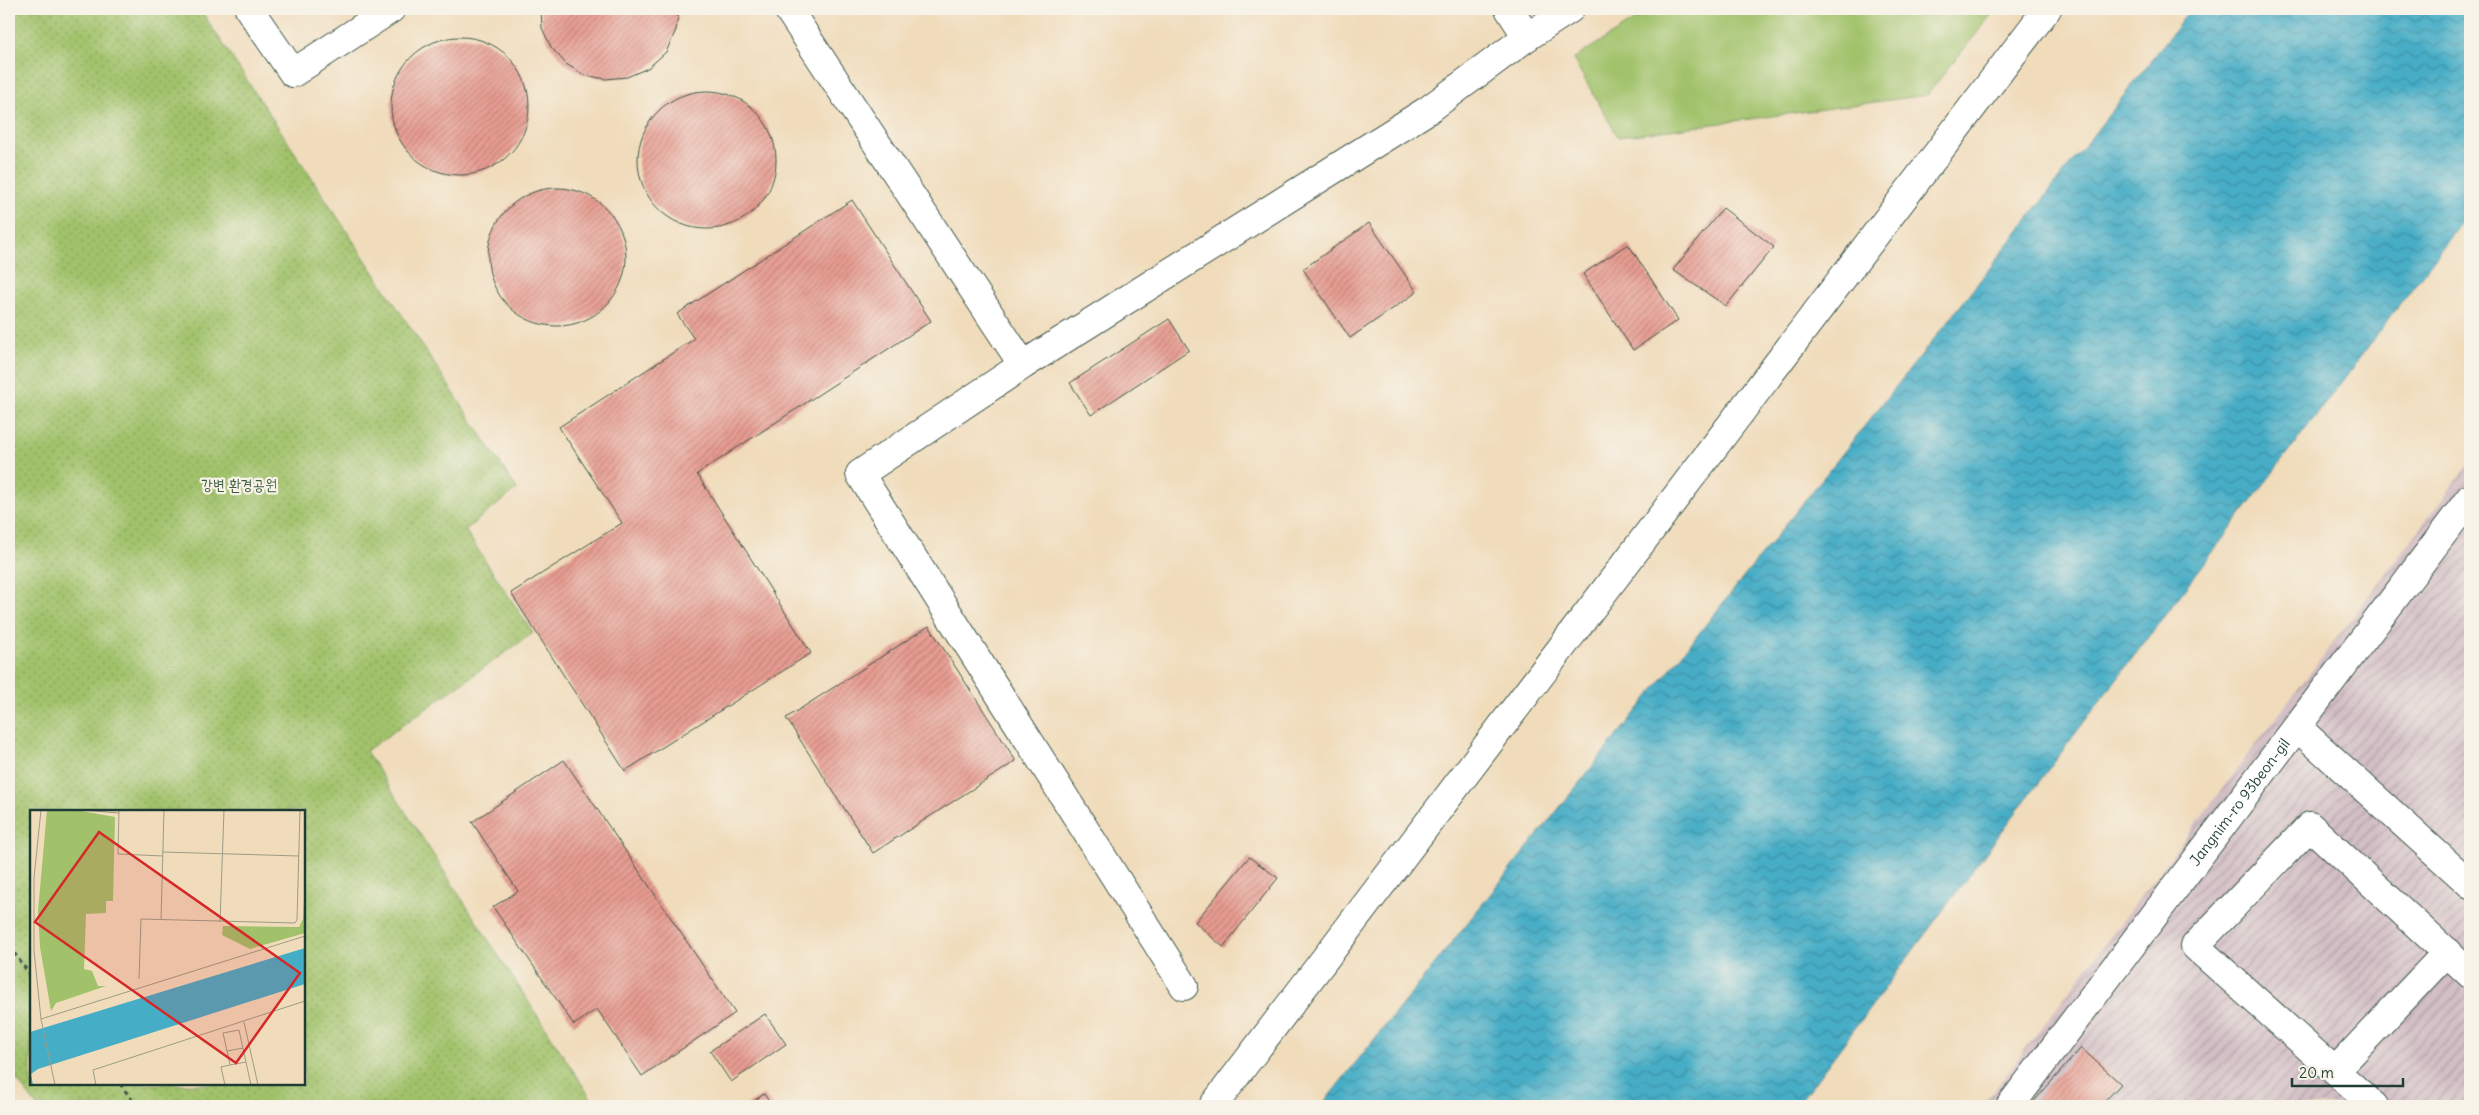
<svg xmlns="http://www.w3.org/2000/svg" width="2479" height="1115" font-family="Delius,'Poor Story',sans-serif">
<defs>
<pattern id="industrial-furrows" width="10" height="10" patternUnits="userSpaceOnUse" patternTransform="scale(1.25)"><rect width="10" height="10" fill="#d2bec5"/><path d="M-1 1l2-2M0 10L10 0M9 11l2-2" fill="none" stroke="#aa9ca1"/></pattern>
<pattern id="park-dots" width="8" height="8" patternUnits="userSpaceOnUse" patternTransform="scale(1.25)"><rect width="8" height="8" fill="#a1c26b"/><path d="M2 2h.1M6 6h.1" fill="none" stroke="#839f59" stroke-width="1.8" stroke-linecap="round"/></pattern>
<pattern id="water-waves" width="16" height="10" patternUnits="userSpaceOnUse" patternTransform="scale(1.25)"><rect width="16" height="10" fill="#46adc6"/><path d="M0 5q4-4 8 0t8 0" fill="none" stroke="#3a8ea2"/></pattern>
<pattern id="building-hatch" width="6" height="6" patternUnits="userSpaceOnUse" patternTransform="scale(1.25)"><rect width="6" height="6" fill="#e89c91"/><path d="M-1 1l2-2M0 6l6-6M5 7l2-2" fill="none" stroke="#bb8077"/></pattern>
</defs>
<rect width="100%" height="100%" fill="#f7f3e8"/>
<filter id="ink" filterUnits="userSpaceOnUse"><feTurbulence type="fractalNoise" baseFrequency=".02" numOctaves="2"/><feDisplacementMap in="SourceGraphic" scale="10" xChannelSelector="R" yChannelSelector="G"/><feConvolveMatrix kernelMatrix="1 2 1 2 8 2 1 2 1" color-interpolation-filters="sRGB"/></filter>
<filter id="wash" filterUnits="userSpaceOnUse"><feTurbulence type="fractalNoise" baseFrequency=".0096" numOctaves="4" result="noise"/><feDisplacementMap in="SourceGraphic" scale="20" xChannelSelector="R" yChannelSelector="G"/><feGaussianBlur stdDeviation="1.12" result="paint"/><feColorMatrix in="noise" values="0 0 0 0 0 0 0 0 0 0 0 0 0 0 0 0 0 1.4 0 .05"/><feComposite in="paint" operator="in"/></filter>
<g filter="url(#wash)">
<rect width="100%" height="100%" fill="#f0dcbb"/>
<polygon fill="url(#industrial-furrows)" points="2470,462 2470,1106 1982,1106"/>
<polygon fill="#a1c26b" stroke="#608050" points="1652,9 1996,9 1927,95 1618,137 1573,59"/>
<path fill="url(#park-dots)" stroke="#608050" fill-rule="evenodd" d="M9,9H200L517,489L465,530L533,633L366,751L596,1106H37L9,1070ZM31,811H304V1084H31Z"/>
<polygon fill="url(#water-waves)" stroke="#32757d" points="2191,9 2470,9 2470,212 2035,787 1797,1106 1321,1106 1950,319"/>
<g id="blocks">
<g fill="url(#building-hatch)">
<polygon points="541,9 679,9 676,30 666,52 648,68 627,77 606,79 584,75 566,64 551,47 542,28"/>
<circle cx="460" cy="106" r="69"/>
<circle cx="707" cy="160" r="69"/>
<circle cx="557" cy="257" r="69"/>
<polygon points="852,200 931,321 697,474 811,653 625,771 511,593 622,523 559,427 694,339 677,314"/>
<polygon points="1723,208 1774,247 1726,306 1673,270"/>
<polygon points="1369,223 1417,292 1350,338 1303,269"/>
<polygon points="1628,244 1678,320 1633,350 1583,274"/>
<polygon points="1169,319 1189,350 1091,415 1070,383"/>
<polygon points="929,626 1016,761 873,853 786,718"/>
<polygon points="564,760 735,1013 642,1076 597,1009 574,1025 493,907 518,891 472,822"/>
<polygon points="1249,857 1278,878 1223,947 1195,922"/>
<polygon points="765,1014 786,1044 731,1082 710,1051"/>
<polygon points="2081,1048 2121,1084 2100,1106 2030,1106"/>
<polygon points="764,1094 772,1106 746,1106"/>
</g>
</g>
</g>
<g filter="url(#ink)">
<use href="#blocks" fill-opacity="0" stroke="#3e5548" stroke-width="1"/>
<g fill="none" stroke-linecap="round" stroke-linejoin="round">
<g stroke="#3e5548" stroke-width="30">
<g id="minor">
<polyline points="249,9 293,73 391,9"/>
<polyline points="788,9 1023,365"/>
<polyline points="1509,9 1527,37"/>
<polyline points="2298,728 2470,884"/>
<polyline points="1184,986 860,474 1023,365 1428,110 1527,37 1570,9"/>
<polyline points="2335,1071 2447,952"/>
<polyline points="1213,1106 2047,9"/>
<path id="s1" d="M2010,1106L2470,498"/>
<polyline points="2374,1106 2195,946 2310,826 2470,974"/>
</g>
</g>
<g stroke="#3e5548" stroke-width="3" stroke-dasharray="4 4" stroke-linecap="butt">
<polyline points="9,938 14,953 31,976"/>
<polyline points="120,1084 137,1106"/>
</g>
<use href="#minor" stroke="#fff" stroke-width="28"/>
</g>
</g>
<g text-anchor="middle" stroke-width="4.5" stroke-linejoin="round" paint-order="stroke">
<g font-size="15" fill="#405e42" stroke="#f7f3e8">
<text x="239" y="490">강변 환경공원</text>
</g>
<g font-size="15" fill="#1f3d34" stroke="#f7f3e8">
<text dy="5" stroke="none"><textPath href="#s1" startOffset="381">Jangnim-ro 93beon-gil</textPath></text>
</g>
</g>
<g transform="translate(30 810)">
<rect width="275" height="275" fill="#f0dcbb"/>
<path d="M275,68V123L220,139L192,125L193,116L269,117L273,109Z" fill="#a1c26b"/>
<path d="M17,0H46L85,7L83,91H76V103L56,104L54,159L62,161L68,176H76L26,193L21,201L10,137L8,101Z" fill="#a1c26b"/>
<path d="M275,138V174L8,259L1,264L3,275H0V222Z" fill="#46adc6"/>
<path fill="none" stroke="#9c9c85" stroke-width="1" d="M11,0L4,68V141L11,209L25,275M52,0L89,3M89,0L88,44L133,46M133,42L269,46M131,110L134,0M190,112L194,0M109,169L111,109L265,113L267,110L270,0M11,209L275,126M214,212L228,275M197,241L213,238M200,255L216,252M66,275L63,260L275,191M195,275L191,257L200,255L193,223L209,220L221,275"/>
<path fill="#d62828" fill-opacity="0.15" stroke="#d62828" stroke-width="2.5" d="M69,22L270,163L206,253L5,112Z"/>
<rect width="275" height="275" fill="none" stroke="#1f3d34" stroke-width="2.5"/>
</g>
<rect width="2479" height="1115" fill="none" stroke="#f7f3e8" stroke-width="30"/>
<path d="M2292 1078v8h111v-8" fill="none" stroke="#1f3d34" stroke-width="2.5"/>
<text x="2299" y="1078" font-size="15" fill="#1f3d34" stroke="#f7f3e8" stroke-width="4" paint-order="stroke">20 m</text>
</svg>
